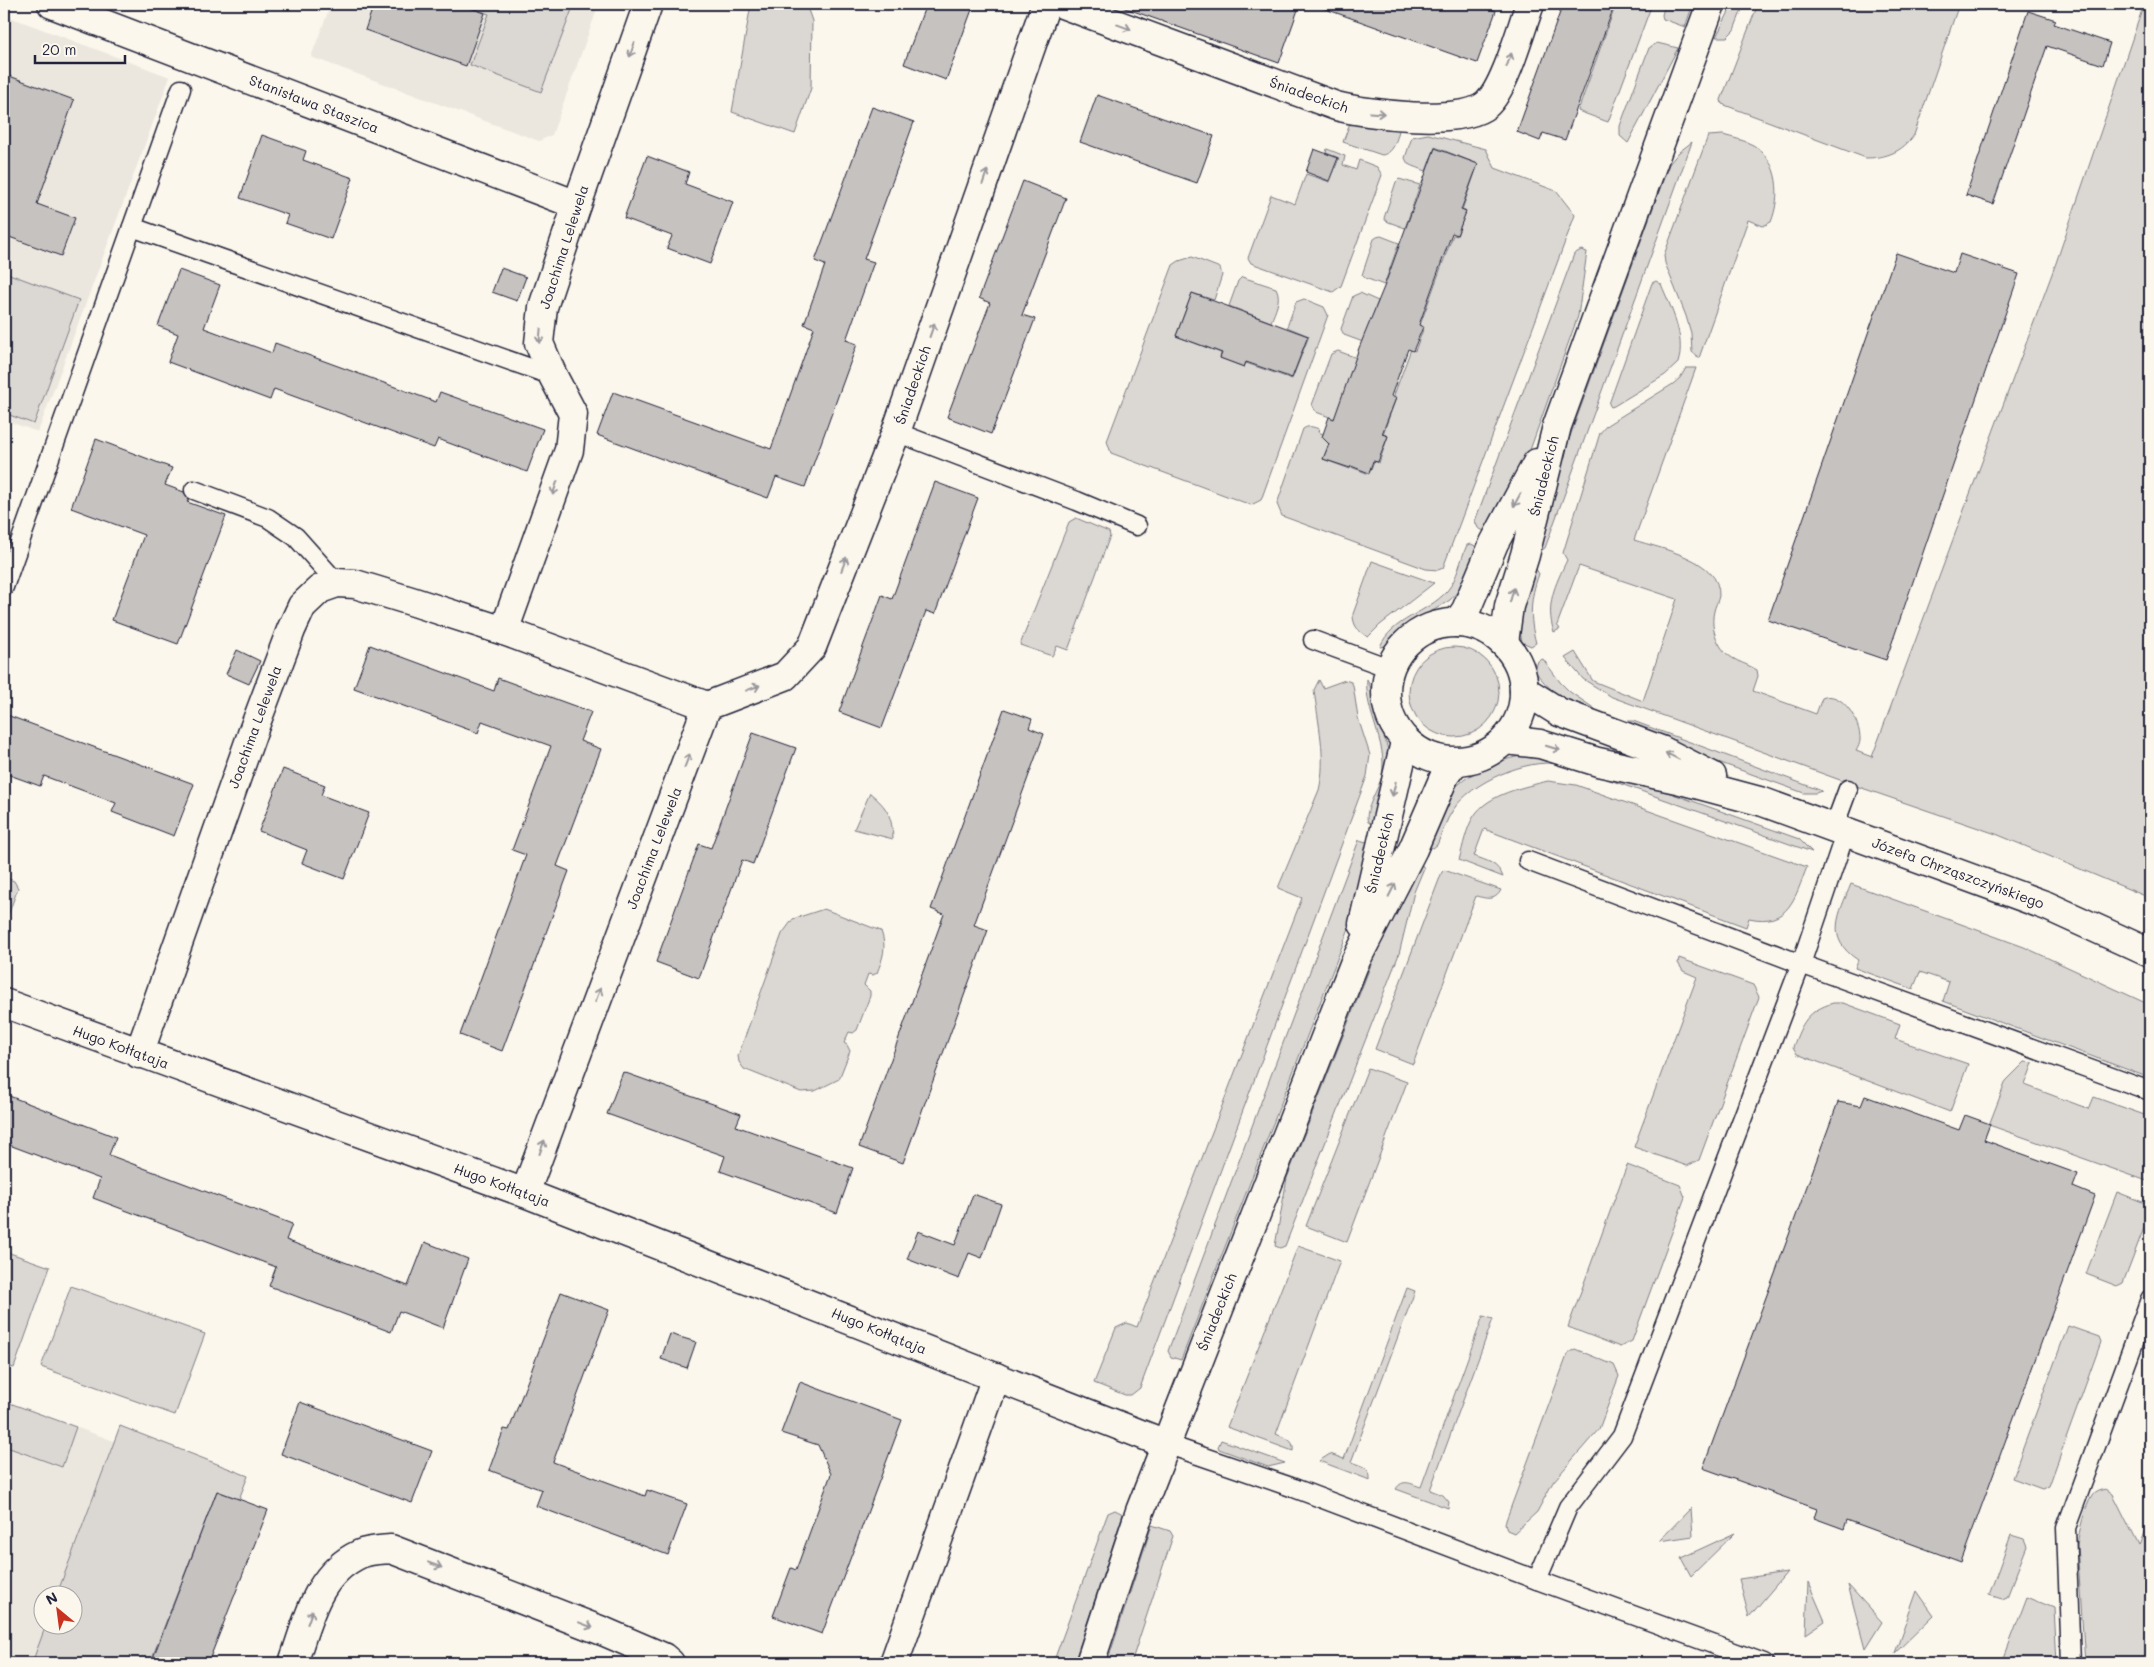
<svg xmlns="http://www.w3.org/2000/svg" width="2154" height="1667" font-family="Mali,sans-serif">
<rect width="100%" height="100%" fill="#fbf7ec"/>
<filter id="ink" filterUnits="userSpaceOnUse"><feTurbulence type="fractalNoise" baseFrequency=".02" numOctaves="2"/><feDisplacementMap in="SourceGraphic" scale="10" xChannelSelector="R" yChannelSelector="G"/><feConvolveMatrix kernelMatrix="1 2 1 2 8 2 1 2 1" color-interpolation-filters="sRGB"/></filter>
<g filter="url(#ink)">
<g fill="#ebe7df">
<polygon points="331,4 599,4 552,135 539,141 311,57"/>
<polygon points="4,15 170,77 38,432 4,420"/>
<polygon points="4,1401 114,1441 57,1594 42,1594 42,1624 46,1625 32,1663 4,1663"/>
</g>
<g fill="#dbd8d3" stroke="#7e7d87">
<polygon points="462,4 574,4 541,92 470,65 489,14"/>
<polygon points="751,4 806,4 812,21 811,88 795,134 732,112"/>
<polygon points="1616,4 1652,4 1608,122 1578,111"/>
<polygon points="1665,4 1693,4 1685,27 1663,19 1662,15"/>
<polygon points="1733,4 1744,4 1734,30 1727,37 1716,37"/>
<path d="M1758,4H1959L1914,135C1902,152 1886,158 1866,158L1722,104L1721,100Z"/>
<path d="M2144,4H2150V898L1996,834L1862,788L1612,697L1583,679L1565,658L1575,652L1593,681L1643,701L1677,599L1579,566L1557,625L1560,629L1554,632C1545,605 1555,585 1567,560L1563,553L1600,433L1607,425L1673,384L1680,378L1686,368H1696L1634,540C1661,549 1721,559 1719,596C1718,601 1715,606 1714,611C1711,624 1714,636 1721,647C1730,661 1744,662 1757,670L1758,676L1753,691L1816,714L1822,698C1842,689 1861,722 1860,740C1860,743 1858,748 1856,751L1872,757L2056,263Z"/>
<polygon points="1657,43 1678,48 1628,143 1620,136 1620,126 1649,48"/>
<path d="M1350,123L1401,124C1397,135 1396,153 1382,155L1343,142Z"/>
<path d="M1428,134L1486,149L1495,168L1556,191L1575,215L1443,568L1438,570L1426,569L1282,516L1277,504L1303,429C1309,425 1313,427 1319,429L1318,432L1329,436V444L1323,459L1350,469L1351,467L1369,474L1374,461L1379,463L1388,436L1383,434L1396,398L1394,395L1411,349L1415,351L1424,327L1420,325L1453,235L1457,236L1466,211L1462,210L1478,164L1435,147L1426,171L1408,164L1405,158L1412,137Z"/>
<path d="M1723,135C1733,138 1744,140 1753,145C1780,161 1781,197 1771,222L1763,226L1748,220L1699,358L1692,352L1691,333L1686,316L1665,263L1664,255L1708,136Z"/>
<polygon points="1692,142 1545,548 1542,550 1537,550 1548,520 1553,487 1564,453 1669,164 1679,152"/>
<polygon points="1327,149 1345,156 1343,165 1356,170 1359,160 1377,167 1382,175 1341,286 1333,292 1251,263 1248,258 1271,195 1295,204 1306,174 1330,182 1339,158 1326,153"/>
<polygon points="1399,179 1420,185 1405,228 1386,221 1384,218 1396,182"/>
<polygon points="1377,237 1381,236 1399,243 1384,285 1365,278 1362,275 1374,239"/>
<polygon points="1581,250 1587,252 1578,316 1525,464 1488,533 1478,528 1475,521 1574,254"/>
<polygon points="1192,257 1220,268 1222,275 1214,300 1192,293 1176,336 1221,353 1220,358 1244,367 1246,363 1292,379 1309,336 1287,327 1296,302 1304,299 1324,307 1328,315 1261,500 1251,505 1111,453 1107,441 1173,265 1179,261"/>
<polygon points="4,272 79,300 34,424 4,413"/>
<path d="M1242,277L1276,288C1282,299 1275,311 1271,322L1229,306L1238,281Z"/>
<path d="M1656,281L1661,284C1671,308 1686,336 1678,363L1665,375L1614,406L1611,407L1609,404L1652,283Z"/>
<polygon points="1360,293 1378,301 1363,342 1344,335 1341,329 1353,296"/>
<polygon points="1338,351 1357,358 1335,419 1316,412 1312,405 1331,354"/>
<polygon points="1076,518 1109,532 1110,536 1068,650 1057,646 1052,656 1020,645 1069,522"/>
<path d="M1471,544L1483,549L1461,588L1450,600L1405,628L1386,646L1380,647C1391,619 1428,613 1447,591C1458,578 1460,560 1467,545Z"/>
<path d="M1372,561L1434,583L1380,625L1368,637C1358,631 1353,626 1353,614Z"/>
<path d="M1532,567L1536,569L1539,574C1530,598 1529,618 1536,643L1531,646L1522,642L1518,621Z"/>
<circle cx="1454" cy="692" r="45"/>
<path d="M1543,659L1560,682L1570,692L1595,709L1597,718C1570,703 1554,697 1535,671L1538,661Z"/>
<path d="M1367,679L1374,696L1376,708L1390,757L1376,826L1368,822C1363,811 1380,787 1382,775C1388,742 1364,712 1367,679Z"/>
<path d="M1319,680L1323,688L1345,680L1351,682L1353,685L1358,718L1370,755L1367,776L1140,1388L1131,1395H1125L1094,1383L1116,1328L1127,1323L1137,1327L1302,898L1278,888L1319,790C1327,758 1318,722 1314,690Z"/>
<polygon points="1628,721 1633,721 1822,791 1815,793 1804,793 1621,727"/>
<path d="M1526,755H1538L1559,764C1527,758 1471,782 1453,810C1446,820 1442,834 1437,845L1433,848L1425,845C1432,829 1438,810 1448,796C1464,773 1500,759 1526,755Z"/>
<polygon points="1604,776 1656,788 1799,839 1812,852 1607,779"/>
<path d="M1548,781L1576,785L1807,867C1795,897 1789,927 1749,918L1746,927L1484,829L1474,856C1487,861 1498,863 1503,877L1459,860C1463,847 1466,828 1474,816C1488,794 1524,787 1548,781Z"/>
<path d="M870,793C888,808 892,816 893,839L854,829Z"/>
<polygon points="1359,840 1370,843 1353,918 1181,1360 1171,1357 1168,1351"/>
<polygon points="1418,860 1424,868 1414,892 1399,954 1285,1246 1280,1248 1275,1246 1287,1178 1387,924"/>
<path d="M1444,870L1501,890C1495,902 1485,898 1476,896L1413,1064L1375,1049L1442,872Z"/>
<polygon points="4,877 14,881 18,888 4,926"/>
<path d="M1851,884L2024,947L2150,1005V1078L1943,1001L1949,982L1920,972L1913,989L1855,968L1858,960C1824,938 1839,914 1851,884Z"/>
<path d="M824,909L881,931C887,948 883,957 877,973L873,975L868,974L864,985L870,991V996L857,1030L853,1033L849,1032L844,1043L847,1045L850,1051L839,1079L815,1091L801,1092L744,1069L739,1062L738,1056L782,934L793,919Z"/>
<polygon points="1679,958 1753,985 1759,997 1699,1160 1687,1166 1634,1147 1697,977 1683,971 1678,963"/>
<path d="M1833,1003H1843L1900,1024L1895,1039L1968,1064L1950,1112L1797,1054L1793,1047C1802,1023 1807,1011 1833,1003Z"/>
<polygon points="2025,1062 2033,1063 2025,1085 2089,1109 2094,1097 2150,1117 2150,1182 1989,1125 2006,1081"/>
<polygon points="1368,1068 1407,1082 1347,1242 1306,1226"/>
<polygon points="1627,1165 1680,1185 1685,1197 1632,1341 1620,1347 1568,1327"/>
<polygon points="2117,1192 2145,1203 2150,1212 2123,1283 2117,1286 2086,1274"/>
<path d="M1298,1246L1340,1261L1276,1434C1284,1438 1295,1439 1293,1451L1227,1427Z"/>
<polygon points="4,1251 50,1267 14,1368 4,1365"/>
<polygon points="71,1286 205,1334 175,1415 41,1367"/>
<path d="M1407,1288L1415,1291L1351,1462C1361,1466 1371,1467 1370,1480L1319,1461L1330,1454L1344,1459Z"/>
<path d="M1483,1316L1493,1319L1430,1490L1443,1495L1449,1502L1448,1508L1396,1489C1403,1478 1411,1484 1421,1487Z"/>
<polygon points="2068,1326 2099,1337 2101,1342 2049,1486 2042,1489 2012,1478"/>
<polygon points="1575,1349 1614,1365 1619,1376 1599,1429 1553,1482 1537,1512 1514,1533 1507,1530 1505,1523 1568,1353"/>
<polygon points="4,1401 76,1427 62,1467 4,1446"/>
<polygon points="120,1426 248,1476 239,1499 217,1491 150,1663 32,1663 46,1625 72,1624 72,1594 57,1594"/>
<polygon points="1221,1440 1285,1463 1268,1467 1219,1449 1218,1447"/>
<path d="M2106,1489L2113,1494L2139,1546L2150,1516V1663H2085L2077,1545C2079,1532 2085,1506 2092,1496C2095,1491 2101,1490 2106,1489Z"/>
<polygon points="1691,1508 1693,1536 1659,1541"/>
<polygon points="1115,1510 1123,1514 1074,1663 1053,1663 1108,1513"/>
<polygon points="1152,1525 1170,1531 1173,1536 1131,1663 1107,1663"/>
<polygon points="1735,1533 1691,1576 1681,1558"/>
<polygon points="2011,1535 2024,1539 2027,1546 2007,1597 2002,1599 1989,1595"/>
<polygon points="1787,1572 1749,1617 1739,1579"/>
<polygon points="1808,1582 1825,1621 1806,1634"/>
<polygon points="1848,1585 1882,1622 1865,1649"/>
<polygon points="1917,1591 1934,1615 1895,1653"/>
<polygon points="2027,1597 2054,1608 2057,1663 2002,1663"/>
</g>
<g fill="#c6c2c0" stroke="#22223b">
<polygon points="374,4 459,4 485,13 466,66 365,30"/>
<polygon points="926,4 974,4 946,80 904,64"/>
<polygon points="1122,4 1300,4 1279,63 1122,7"/>
<polygon points="1321,4 1476,4 1496,11 1477,63 1320,7"/>
<polygon points="1563,4 1615,4 1565,140 1543,133 1540,141 1517,132"/>
<polygon points="2028,11 2056,20 2054,24 2110,43 2103,65 2047,46 1993,204 1966,195"/>
<polygon points="4,74 74,100 37,204 75,218 61,256 4,235"/>
<polygon points="1097,95 1214,136 1197,183 1080,142"/>
<polygon points="872,107 914,122 864,259 874,262 846,340 857,344 805,487 776,477 768,498 597,435 613,392 771,449 814,328 804,324 825,265 815,261"/>
<polygon points="262,135 306,151 303,160 353,178 331,239 285,223 288,215 240,198"/>
<polygon points="1435,148 1478,164 1461,210 1466,212 1457,235 1452,233 1419,325 1423,327 1413,351 1408,349 1391,396 1396,398 1382,434 1388,436 1378,462 1373,461 1369,473 1351,466 1350,468 1323,459 1329,444 1322,437 1329,417 1334,419 1359,348 1384,287"/>
<polygon points="1314,149 1338,158 1329,181 1306,172"/>
<polygon points="647,156 689,172 685,184 733,202 710,264 667,248 672,236 624,218"/>
<polygon points="1023,181 1066,198 1022,315 1035,319 991,434 947,417 990,303 979,298"/>
<polygon points="1896,253 1954,273 1960,254 2019,274 1886,660 1768,620"/>
<polygon points="501,268 526,277 517,301 492,292"/>
<polygon points="179,270 220,285 204,328 272,353 275,343 436,402 440,392 543,429 527,472 438,439 434,448 274,389 270,400 168,362 178,334 158,326"/>
<polygon points="1192,293 1308,336 1292,378 1246,362 1244,367 1220,358 1222,353 1176,336"/>
<polygon points="96,439 172,468 165,485 184,492 189,499 187,502 226,516 178,644 112,620 144,535 71,508"/>
<polygon points="935,482 978,498 935,614 926,611 882,728 839,712 882,595 892,599"/>
<polygon points="370,645 494,691 498,678 591,712 580,741 601,749 557,866 569,871 502,1051 460,1035 526,855 512,850 551,746 482,721 478,733 354,688"/>
<polygon points="237,650 260,661 249,684 226,674"/>
<polygon points="1004,709 1032,719 1029,728 1044,734 974,925 988,930 903,1163 859,1147 944,914 931,909"/>
<polygon points="4,714 194,784 174,836 112,812 116,803 44,776 40,786 4,773"/>
<polygon points="753,733 796,748 753,864 742,860 699,978 656,962 699,844 711,848"/>
<polygon points="283,769 325,785 321,795 369,813 344,879 302,863 307,850 259,831"/>
<polygon points="623,1072 741,1114 736,1126 853,1168 837,1213 720,1171 725,1156 607,1114"/>
<polygon points="4,1094 116,1137 109,1155 292,1224 286,1240 408,1286 425,1242 468,1259 443,1328 399,1311 391,1332 269,1286 276,1267 93,1198 100,1179 4,1143"/>
<polygon points="1865,1096 1959,1130 1965,1115 1990,1124 1984,1140 2078,1174 2073,1187 2095,1196 1961,1562 1847,1520 1844,1529 1814,1518 1817,1509 1703,1468 1838,1102 1861,1106"/>
<polygon points="973,1194 1001,1204 982,1258 969,1253 959,1279 907,1259 918,1231 955,1245"/>
<polygon points="561,1292 609,1310 553,1462 645,1496 647,1490 687,1504 668,1555 536,1506 542,1490 489,1470 504,1429 509,1430"/>
<polygon points="670,1334 696,1342 687,1368 661,1359"/>
<polygon points="800,1382 902,1420 822,1634 773,1616 791,1568 796,1570 831,1474 818,1445 781,1433"/>
<polygon points="300,1402 432,1451 412,1503 281,1454"/>
<polygon points="217,1491 268,1510 208,1663 151,1663"/>
</g>
<g fill="none" stroke-linecap="round" stroke-linejoin="round">
<g stroke="#22223b" stroke-width="21">
<g id="service">
<polyline points="132,227 553,376"/>
<polyline points="896,432 1077,501 1137,526"/>
<polyline points="194,490 268,518 296,537 337,583"/>
<polyline points="4,587 181,89"/>
<polyline points="1313,640 1389,668"/>
<polyline points="1834,827 1848,789"/>
<polyline points="1528,861 1801,964 2150,1091"/>
<polyline points="1166,1444 1294,1488 1537,1580 1568,1507 1622,1436 1801,964 1846,831"/>
<polyline points="1537,1580 1764,1663"/>
<polyline points="2071,1663 2066,1528 2150,1299"/>
</g>
</g>
<g stroke="#22223b" stroke-width="31">
<g id="minor">
<polyline points="52,4 577,205"/>
<path d="M1062,4L1336,106C1367,114 1461,126 1486,105C1505,89 1521,28 1530,4"/>
<polyline points="504,631 569,450 573,414 553,376 539,343 543,307 577,205 648,4"/>
<polyline points="1524,690 1559,712 1661,750 1712,776"/>
<polyline points="707,706 785,676 812,647 896,432 1046,4"/>
<polyline points="1506,740 1540,744 1598,762 1677,779 1763,802 2047,906 2150,953"/>
<polyline points="4,1003 525,1193 1166,1444"/>
<polyline points="139,1054 253,731 291,630 302,606 320,589 337,583 355,584 411,601 504,631 707,706"/>
<polyline points="525,1193 707,706"/>
<path d="M293,1663C308,1621 316,1574 360,1554C369,1550 381,1550 391,1549L605,1632L663,1657L670,1663"/>
<polyline points="894,1663 996,1377"/>
</g>
</g>
<g stroke="#22223b" stroke-width="31">
<g id="tertiary">
<circle cx="1455" cy="692" r="69"/>
<polyline points="1457,623 1466,610 1494,543 1537,463"/>
<polyline points="1504,643 1509,606 1525,555 1557,426 1711,4"/>
<polyline points="1363,924 1405,742"/>
<polyline points="1090,1663 1140,1511 1354,964 1413,849 1445,775 1455,762"/>
</g>
</g>
<use href="#service" stroke="#fbf7ec" stroke-width="18"/>
<use href="#minor" stroke="#fbf7ec" stroke-width="28"/>
<use href="#tertiary" stroke="#fbf7ec" stroke-width="28"/>
</g>
<defs><path id="oneway-shaft" d="M-6 0H5M1.5-3L5.5 0L1.5 3" fill="none" stroke-width="1.6" stroke-linecap="round" stroke-linejoin="round" transform="scale(1.25)"/></defs>
<g stroke="#99979c">
<use href="#oneway-shaft" transform="translate(1124 27) rotate(20)"/>
<use href="#oneway-shaft" transform="translate(632 50) rotate(109)"/>
<use href="#oneway-shaft" transform="translate(1509 60) rotate(-70)"/>
<use href="#oneway-shaft" transform="translate(1377 113) rotate(4)"/>
<use href="#oneway-shaft" transform="translate(985 177) rotate(-71)"/>
<use href="#oneway-shaft" transform="translate(932 330) rotate(-71)"/>
<use href="#oneway-shaft" transform="translate(540 336) rotate(95)"/>
<use href="#oneway-shaft" transform="translate(555 488) rotate(109)"/>
<use href="#oneway-shaft" transform="translate(1517 500) rotate(118)"/>
<use href="#oneway-shaft" transform="translate(844 564) rotate(-69)"/>
<use href="#oneway-shaft" transform="translate(1512 595) rotate(-74)"/>
<use href="#oneway-shaft" transform="translate(753 688) rotate(-21)"/>
<use href="#oneway-shaft" transform="translate(1553 748) rotate(17)"/>
<use href="#oneway-shaft" transform="translate(1672 756) rotate(-153)"/>
<use href="#oneway-shaft" transform="translate(687 761) rotate(-69)"/>
<use href="#oneway-shaft" transform="translate(1394 789) rotate(103)"/>
<use href="#oneway-shaft" transform="translate(1392 890) rotate(-63)"/>
<use href="#oneway-shaft" transform="translate(598 995) rotate(-69)"/>
<use href="#oneway-shaft" transform="translate(542 1147) rotate(-70)"/>
<use href="#oneway-shaft" transform="translate(435 1565) rotate(21)"/>
<use href="#oneway-shaft" transform="translate(310 1617) rotate(-70)"/>
<use href="#oneway-shaft" transform="translate(586 1625) rotate(21)"/>
</g>
</g>
<g text-anchor="middle" stroke-width="4" stroke-linejoin="round" paint-order="stroke">
<g font-size="14" fill="#22223b" stroke="#fbf7ec">
<text transform="translate(1309 95) rotate(19)" y="5">Śniadeckich</text>
<text transform="translate(314 104) rotate(21)" y="5">Stanisława Staszica</text>
<text transform="translate(564 247) rotate(-72)" y="5">Joachima Lelewela</text>
<text transform="translate(913 385) rotate(-71)" y="5">Śniadeckich</text>
<text transform="translate(1544 476) rotate(-76)" y="5">Śniadeckich</text>
<text transform="translate(255 727) rotate(-70)" y="5">Joachima Lelewela</text>
<text transform="translate(654 848) rotate(-69)" y="5">Joachima Lelewela</text>
<text transform="translate(1380 853) rotate(-77)" y="5">Śniadeckich</text>
<text transform="translate(1958 873) rotate(20)" y="5">Józefa Chrząszczyńskiego</text>
<text transform="translate(121 1047) rotate(20)" y="5">Hugo Kołłątaja</text>
<text transform="translate(502 1185) rotate(20)" y="5">Hugo Kołłątaja</text>
<text transform="translate(1217 1312) rotate(-68)" y="5">Śniadeckich</text>
<text transform="translate(879 1331) rotate(22)" y="5">Hugo Kołłątaja</text>
</g>
</g>
<rect width="2154" height="1667" fill="none" stroke="#fbf7ec" stroke-width="20"/>
<rect x="10" y="10" width="2134" height="1647" fill="none" stroke="#22223b" stroke-width="2" filter="url(#ink)"/>
<g transform="translate(58 1610) rotate(331)"><circle r="24" fill="#fbf7ec" stroke="#a4a2a5"/>
<path d="M0-4L9 19L0 12L-9 19Z" fill="#c8321e"/>
<text y="-8" font-size="14" font-weight="bold" text-anchor="middle" fill="#22223b">N</text>
</g>
<path d="M35 55v8h90v-8" fill="none" stroke="#22223b" stroke-width="2.5"/>
<text x="42" y="55" font-size="15" fill="#22223b" stroke="#fbf7ec" stroke-width="4" paint-order="stroke">20 m</text>
</svg>
